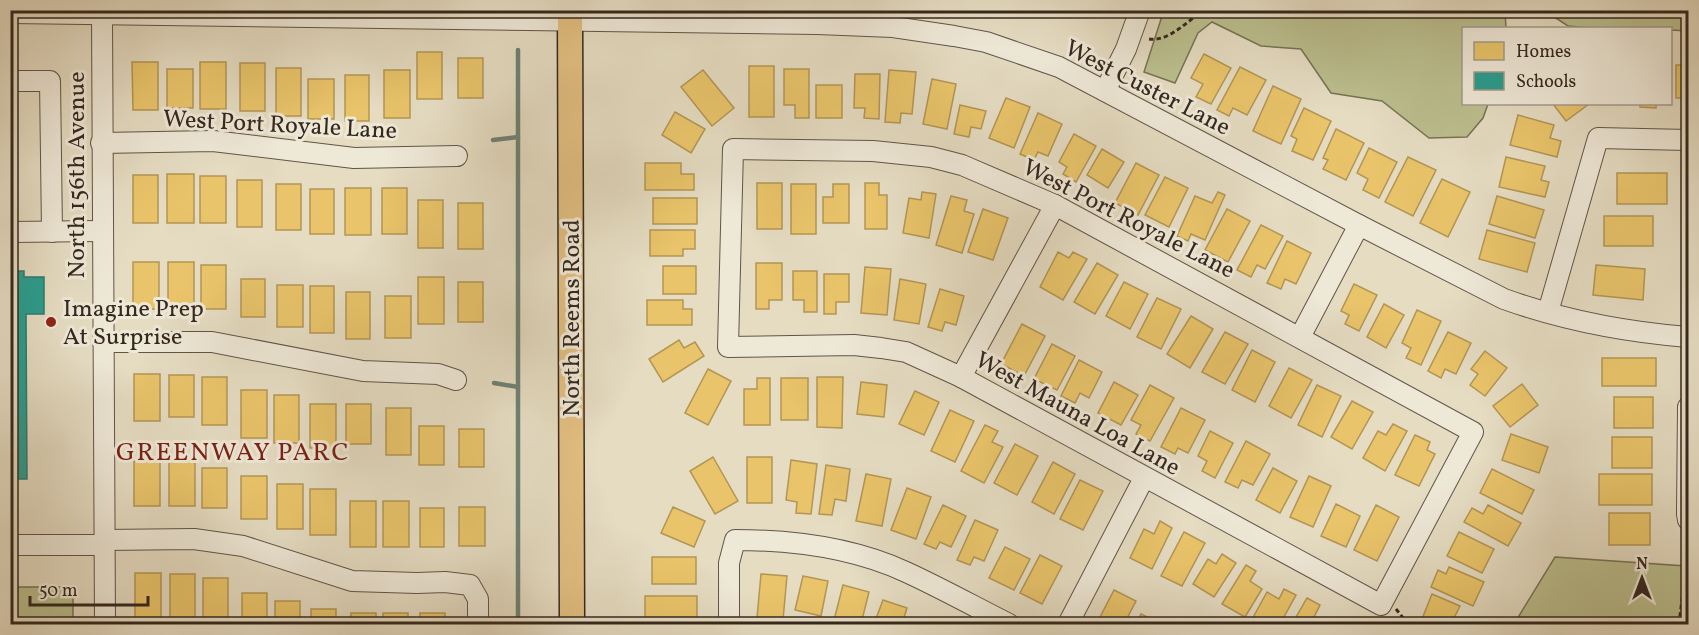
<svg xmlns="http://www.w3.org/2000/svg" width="1699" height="635" font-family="Vollkorn,serif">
<rect width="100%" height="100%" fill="#e5dcc2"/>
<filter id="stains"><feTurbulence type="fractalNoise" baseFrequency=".00333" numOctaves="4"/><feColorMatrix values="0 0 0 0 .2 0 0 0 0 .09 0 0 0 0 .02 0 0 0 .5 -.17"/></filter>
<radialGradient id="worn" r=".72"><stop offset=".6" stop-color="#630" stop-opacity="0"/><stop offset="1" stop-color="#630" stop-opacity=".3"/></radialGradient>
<g fill="#bbbe8e" stroke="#787356" stroke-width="1.5">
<polygon points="1172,11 1505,11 1506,28 1464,28 1464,104 1488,104 1483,118 1467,137 1429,138 1382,101 1331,93 1301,49 1261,46 1212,22 1198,33 1175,83 1144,72 1163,13"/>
<polygon points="1545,11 1682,11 1688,13 1688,31 1671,30 1670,28 1590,28 1568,26"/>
<polygon points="1555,557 1686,566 1684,624 1514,624"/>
<rect x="11" y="587" width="62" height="37"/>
</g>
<g fill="#e9c46a" stroke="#b39554" stroke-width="1.5">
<rect x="417" y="52" width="25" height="47"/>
<polygon points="1204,54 1231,68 1211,104 1196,97 1203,84 1191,78"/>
<rect x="458" y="58" width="25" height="40"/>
<polygon points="132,62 158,62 158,110 133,110"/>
<rect x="200" y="62" width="26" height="47"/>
<rect x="240" y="63" width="25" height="48"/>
<polygon points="1676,65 1688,65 1688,108 1684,108 1684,98 1676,98"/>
<rect x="749" y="66" width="25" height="51"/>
<polygon points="1240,67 1266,80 1247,115 1233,108 1229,116 1217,110"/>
<rect x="276" y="68" width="25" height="48"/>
<rect x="167" y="69" width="26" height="39"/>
<polygon points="784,69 809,69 809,118 795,118 795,105 784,105"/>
<rect x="384" y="70" width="26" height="48"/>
<polygon points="703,70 734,108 712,126 681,87"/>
<polygon points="889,70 916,72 912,114 901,113 900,123 885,122"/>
<polygon points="855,74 880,74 879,119 864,118 865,108 854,108"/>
<rect x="345" y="75" width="24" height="46"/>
<rect x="308" y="79" width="26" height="40"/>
<polygon points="932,79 956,84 947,129 923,124"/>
<rect x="816" y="85" width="26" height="33"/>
<polygon points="1273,86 1301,99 1281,144 1253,131"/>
<polygon points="1006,98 1030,107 1014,148 989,138"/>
<polygon points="1553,104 1589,104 1566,121"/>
<polygon points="1640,104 1656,104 1656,108 1640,107"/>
<polygon points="960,105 986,111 981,129 971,127 969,137 954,134"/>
<polygon points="1304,108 1331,121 1313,160 1292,151 1297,139 1291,136"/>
<polygon points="675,112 705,129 691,153 662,135"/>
<polygon points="1038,113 1062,124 1048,156 1038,152 1034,160 1020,154"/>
<polygon points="1518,115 1554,125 1550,138 1561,141 1557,157 1510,145"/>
<polygon points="1336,129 1364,143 1346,180 1323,169 1328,160 1323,158"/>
<polygon points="1074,134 1096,146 1076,182 1063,174 1067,167 1059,162"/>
<polygon points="1369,148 1397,162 1379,198 1363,190 1368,179 1357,173"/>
<polygon points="1102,149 1124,162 1108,188 1087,175"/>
<polygon points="1408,157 1436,170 1413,216 1385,202"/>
<polygon points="1506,157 1545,166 1541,180 1549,182 1545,197 1499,187"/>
<polygon points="645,163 681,163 681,174 694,174 694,190 645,190"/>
<polygon points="1136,163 1159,175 1138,215 1115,203"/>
<rect x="1617" y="173" width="50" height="31"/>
<rect x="167" y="174" width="27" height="49"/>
<rect x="133" y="175" width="25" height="48"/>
<rect x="200" y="176" width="26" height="47"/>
<polygon points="1165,177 1188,188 1169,227 1145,215"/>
<polygon points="1442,179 1470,192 1448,237 1420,223"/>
<rect x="237" y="180" width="25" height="47"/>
<rect x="757" y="183" width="25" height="46"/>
<polygon points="865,183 879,183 879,195 887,195 887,229 865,229"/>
<rect x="276" y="184" width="25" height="46"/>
<rect x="791" y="184" width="25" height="50"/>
<polygon points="833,184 849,184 849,223 823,223 823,197 833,197"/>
<rect x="345" y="188" width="26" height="47"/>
<rect x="382" y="188" width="25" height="46"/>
<rect x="310" y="189" width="24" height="45"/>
<polygon points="922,192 936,194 929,238 903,233 909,198 921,200"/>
<polygon points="1218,192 1225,195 1205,240 1191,234 1188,241 1177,236 1195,196 1212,203"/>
<polygon points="951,196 967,200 964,211 974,214 962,253 936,245"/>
<polygon points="1497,196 1544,210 1535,238 1489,224"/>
<rect x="653" y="198" width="44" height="26"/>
<rect x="418" y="200" width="25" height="48"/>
<rect x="458" y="203" width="25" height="46"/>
<polygon points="983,209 1008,218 993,260 968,252"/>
<polygon points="1227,209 1250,221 1228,262 1205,250"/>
<rect x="1604" y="216" width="49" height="30"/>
<polygon points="1261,225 1283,236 1265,269 1257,265 1251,277 1237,270"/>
<polygon points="650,230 695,230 695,249 683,249 683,256 650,256"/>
<polygon points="1487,230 1535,243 1527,272 1479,259"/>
<polygon points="1287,241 1311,253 1296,284 1285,279 1281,289 1267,283"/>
<polygon points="1058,252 1069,258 1073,252 1087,259 1063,300 1040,287"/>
<rect x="133" y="262" width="26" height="47"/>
<rect x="168" y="262" width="26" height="46"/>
<polygon points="756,263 782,263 782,300 769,300 769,309 756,309"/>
<polygon points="1097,263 1118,275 1095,314 1074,302"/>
<rect x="201" y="265" width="25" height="44"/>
<polygon points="1596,265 1645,269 1643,300 1593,295"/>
<rect x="663" y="266" width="33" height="28"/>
<polygon points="865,267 891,269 887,315 861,313"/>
<polygon points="793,271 817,271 817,312 804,312 804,300 793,300"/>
<polygon points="824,274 849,274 849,302 836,302 836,314 824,314"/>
<rect x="418" y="277" width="26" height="47"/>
<rect x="241" y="279" width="24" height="38"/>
<polygon points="900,279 926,284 919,324 894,320"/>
<rect x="458" y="282" width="25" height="40"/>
<polygon points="1124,282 1148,294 1130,329 1106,316"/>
<polygon points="1354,284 1377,295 1359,331 1345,324 1349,315 1341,311"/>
<rect x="277" y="285" width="26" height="42"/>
<rect x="310" y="286" width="24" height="47"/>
<polygon points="940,289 964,296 956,325 945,322 942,331 928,327"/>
<rect x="346" y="292" width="24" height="47"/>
<rect x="385" y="296" width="26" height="42"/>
<polygon points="1157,298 1181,309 1161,349 1137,337"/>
<polygon points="647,300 683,300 683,309 692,309 692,325 647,325"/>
<polygon points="1384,304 1404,315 1386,348 1367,337"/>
<polygon points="1417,310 1441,321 1421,365 1406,358 1411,348 1402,343"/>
<polygon points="1191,316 1213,329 1190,368 1167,354"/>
<polygon points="1022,324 1045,336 1024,376 1001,364"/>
<polygon points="1225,332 1248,344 1225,384 1202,372"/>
<polygon points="1448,332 1471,343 1456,374 1445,369 1441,378 1428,371"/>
<polygon points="679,340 684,348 695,342 704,356 663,382 649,359"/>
<polygon points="1052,344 1075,356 1057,390 1034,379"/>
<polygon points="1252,350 1275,362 1255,402 1232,390"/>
<polygon points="1485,351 1507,368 1485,396 1470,385 1478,374 1471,369"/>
<rect x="1602" y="358" width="54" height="28"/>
<polygon points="1079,360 1102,372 1089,398 1080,393 1075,403 1061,396"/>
<polygon points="1289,368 1312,380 1291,418 1269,406"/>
<polygon points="708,369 731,381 708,425 685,413"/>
<rect x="134" y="374" width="26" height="47"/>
<rect x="169" y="375" width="25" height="42"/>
<rect x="202" y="377" width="25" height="48"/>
<polygon points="817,377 843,377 842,428 817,427"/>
<polygon points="757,378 770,378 770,425 744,425 744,389 757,389"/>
<rect x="781" y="378" width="27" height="42"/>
<polygon points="861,382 887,385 884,417 857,414"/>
<polygon points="1114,382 1138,395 1121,425 1098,413"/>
<polygon points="1522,384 1538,405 1510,427 1493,406"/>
<polygon points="1150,385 1174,398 1150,441 1136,434 1141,425 1131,420"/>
<polygon points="1317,385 1341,396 1322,437 1298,425"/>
<rect x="241" y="390" width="26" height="48"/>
<polygon points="915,391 939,402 924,435 899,424"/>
<rect x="274" y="395" width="25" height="48"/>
<rect x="1614" y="397" width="39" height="31"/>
<polygon points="1352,401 1373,412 1352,449 1331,437"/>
<rect x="310" y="404" width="26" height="44"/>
<rect x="346" y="404" width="25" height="40"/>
<rect x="386" y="408" width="25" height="47"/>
<polygon points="1181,408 1205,420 1188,453 1178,448 1175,454 1161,447"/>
<polygon points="950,410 974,421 955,462 931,451"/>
<polygon points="1393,424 1407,431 1385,471 1363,458 1378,431 1386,435"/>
<polygon points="985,425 998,431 992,442 1003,447 984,483 961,471"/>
<rect x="419" y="426" width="25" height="39"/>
<rect x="459" y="429" width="25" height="38"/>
<polygon points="1210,431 1233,443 1215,478 1202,471 1207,461 1198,456"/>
<polygon points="1511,434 1548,447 1539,473 1502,460"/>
<polygon points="1415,435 1430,442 1427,450 1435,454 1419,486 1395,475"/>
<rect x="1612" y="437" width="40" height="31"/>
<polygon points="1246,441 1270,454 1253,485 1242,480 1238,488 1225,482"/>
<polygon points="1015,444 1038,456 1017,495 994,483"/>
<polygon points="713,457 738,501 715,514 690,471"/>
<rect x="747" y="457" width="25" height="46"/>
<rect x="169" y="458" width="26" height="48"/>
<polygon points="791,460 817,464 811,514 796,513 797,502 786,500"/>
<rect x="134" y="461" width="26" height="45"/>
<polygon points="1053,462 1075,474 1054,514 1032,502"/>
<polygon points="826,465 850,469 846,501 835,499 832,515 819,514"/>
<rect x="202" y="468" width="25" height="40"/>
<polygon points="1273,468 1297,481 1280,513 1256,500"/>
<polygon points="1492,469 1534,490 1522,514 1480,493"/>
<polygon points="866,474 891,479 882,526 856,521"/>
<rect x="1599" y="474" width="53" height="31"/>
<rect x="241" y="476" width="26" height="43"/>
<polygon points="1309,476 1331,486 1313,527 1290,517"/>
<polygon points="1080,480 1103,491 1083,530 1060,519"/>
<rect x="277" y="484" width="26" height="45"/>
<polygon points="907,488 931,497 916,539 891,530"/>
<rect x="310" y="489" width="26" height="46"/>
<rect x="350" y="501" width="26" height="46"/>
<rect x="383" y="501" width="26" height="46"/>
<polygon points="1336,504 1360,516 1346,547 1321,536"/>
<polygon points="943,505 966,516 951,547 940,542 936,549 924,544"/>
<polygon points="1376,505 1399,517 1377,561 1354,550"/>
<polygon points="1488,505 1521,523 1508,546 1464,522 1472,508 1483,514"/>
<rect x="459" y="507" width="26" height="39"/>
<polygon points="673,507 705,521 694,547 661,533"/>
<rect x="420" y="508" width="24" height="39"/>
<rect x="1609" y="513" width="41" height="32"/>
<polygon points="975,520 998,530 984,561 974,557 970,565 957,560"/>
<polygon points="1160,521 1172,528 1152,569 1130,558 1144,529 1154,534"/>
<polygon points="1184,532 1205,543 1182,586 1161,576"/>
<polygon points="1459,532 1494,549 1482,573 1447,556"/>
<polygon points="1005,547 1030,559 1014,590 989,578"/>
<polygon points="1222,554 1236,563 1214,597 1193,584 1208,559 1216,564"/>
<polygon points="1040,555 1062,566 1042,604 1020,593"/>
<rect x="652" y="557" width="44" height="27"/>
<polygon points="1246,565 1256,571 1250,581 1262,589 1245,617 1222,604"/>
<polygon points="1449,567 1484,582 1473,606 1431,587 1438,570 1446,574"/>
<rect x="135" y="573" width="26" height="47"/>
<rect x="170" y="574" width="25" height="47"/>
<polygon points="761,574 787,576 783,620 757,618"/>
<polygon points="803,576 828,581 821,616 795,610"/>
<rect x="203" y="578" width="25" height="44"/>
<polygon points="843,585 869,592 861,624 833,624"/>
<polygon points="1284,589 1296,595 1280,624 1250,623 1267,592 1279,599"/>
<polygon points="1114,590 1136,601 1124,624 1104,624 1098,621"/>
<rect x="242" y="593" width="25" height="31"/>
<polygon points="1432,594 1460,606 1451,624 1435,624 1422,619"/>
<rect x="645" y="596" width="52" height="26"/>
<polygon points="1307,598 1320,605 1314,617 1322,621 1320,624 1292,624"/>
<polygon points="883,600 907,608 902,624 874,624"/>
<rect x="275" y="601" width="25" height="23"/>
<rect x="311" y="609" width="25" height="15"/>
<rect x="351" y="613" width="25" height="11"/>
<rect x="383" y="613" width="25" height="11"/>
<rect x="420" y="613" width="25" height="11"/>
<polygon points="1141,614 1162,624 1136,624"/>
</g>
<polygon fill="#2a9d8f" stroke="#2d7a6d" stroke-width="1.5" points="10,271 24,271 24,277 44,277 44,314 26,314 27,479 10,479"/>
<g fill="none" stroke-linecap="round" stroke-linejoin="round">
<g stroke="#6f8175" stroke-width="4.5">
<polyline points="518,50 518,624"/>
<polyline points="493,140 518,137"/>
<polyline points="494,383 518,387"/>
</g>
<g stroke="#615548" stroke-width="22">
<g id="minor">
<path d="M10,13L817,24L893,27L954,36L986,42L1059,67L1359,225L1504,299C1563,320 1626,332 1688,337"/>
<polyline points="102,13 105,624"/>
<polyline points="10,81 50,81 52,232"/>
<polyline points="1105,91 1126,49 1140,10"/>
<polyline points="101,143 213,141 354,158 457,156"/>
<polygon points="733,149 873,151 931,157 962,165 1055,205 1473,432 1381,605 961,377 906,352 881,348 854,345 728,347"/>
<polyline points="10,232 102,231"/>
<polyline points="1548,312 1598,138 1688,140"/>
<polyline points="1300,337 1359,225"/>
<polyline points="103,342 212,342 363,371 438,374 456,380"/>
<polyline points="961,377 1055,205"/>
<polyline points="1688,407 1687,514 1688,520"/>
<polyline points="104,540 194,539 243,546 352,581 417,583 445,582 470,585 478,599 478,624"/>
<polyline points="10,545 104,545"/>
<path d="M729,624V563L735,540C792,540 854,548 906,572C941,588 975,607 1009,624"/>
<polyline points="1068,624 1144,478"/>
</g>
</g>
<g stroke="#35281f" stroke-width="27">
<polyline id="major" points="570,10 572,624"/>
</g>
<g stroke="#35281f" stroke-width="3" stroke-dasharray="4.5 3" stroke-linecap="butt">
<polyline points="1365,10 1372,10"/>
<path d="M1149,39C1169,42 1187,21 1204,10"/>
<polyline points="1396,609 1408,624"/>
<polyline points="1679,624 1688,551"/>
</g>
<use href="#minor" stroke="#eee8d7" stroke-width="20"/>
<use href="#major" stroke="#e2be81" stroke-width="24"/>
</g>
<circle fill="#8f2418" stroke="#eee8d7" stroke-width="2" cx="51" cy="322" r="6"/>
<g text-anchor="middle" stroke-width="6" stroke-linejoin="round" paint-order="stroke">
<g font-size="24" fill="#35281f" stroke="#eee8d7">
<text transform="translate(1148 87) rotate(27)" y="8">West Custer Lane</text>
<text transform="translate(280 124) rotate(3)" y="8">West Port Royale Lane</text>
<text transform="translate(76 175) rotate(-90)" y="8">North 156th Avenue</text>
<text transform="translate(1129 218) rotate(27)" y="8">West Port Royale Lane</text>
<text transform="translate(571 318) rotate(-90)" y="8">North Reems Road</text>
<text transform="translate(1078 413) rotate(29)" y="8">West Mauna Loa Lane</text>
</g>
<g font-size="24" fill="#35281f" stroke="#eee8d7" text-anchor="start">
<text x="63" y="316">Imagine Prep<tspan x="63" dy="28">At Surprise</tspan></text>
</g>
<g font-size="26" letter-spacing="1.5" fill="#7a1f14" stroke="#eee8d7">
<text x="233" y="460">GREENWAY PARC</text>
</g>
</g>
<rect width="1699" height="635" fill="none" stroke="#e5dcc2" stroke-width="36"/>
<rect x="12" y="12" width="1675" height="611" fill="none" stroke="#35281f" stroke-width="3"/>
<rect x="18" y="18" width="1663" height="599" fill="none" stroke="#35281f" stroke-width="1.5"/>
<rect x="1462" y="27" width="210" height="78" fill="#eee8d7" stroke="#a49b8d" stroke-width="1.5"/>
<rect x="1474" y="42" width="30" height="18" fill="#e9c46a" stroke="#a49b8d" stroke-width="1.5"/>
<text x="1516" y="57" font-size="18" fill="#35281f">Homes</text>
<rect x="1474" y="72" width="30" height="18" fill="#2a9d8f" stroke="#a49b8d" stroke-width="1.5"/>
<text x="1516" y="87" font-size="18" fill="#35281f">Schools</text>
<g transform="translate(1642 578)" stroke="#eee8d7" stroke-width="4.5" paint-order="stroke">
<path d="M0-4.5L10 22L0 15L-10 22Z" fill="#35281f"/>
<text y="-9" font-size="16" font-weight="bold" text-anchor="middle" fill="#35281f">N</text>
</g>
<path d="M30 596v9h118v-9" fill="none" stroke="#35281f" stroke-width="3"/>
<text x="39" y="596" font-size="18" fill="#35281f" stroke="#eee8d7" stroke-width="4.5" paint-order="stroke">50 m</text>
<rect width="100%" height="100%" filter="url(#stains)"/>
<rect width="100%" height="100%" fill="url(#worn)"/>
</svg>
